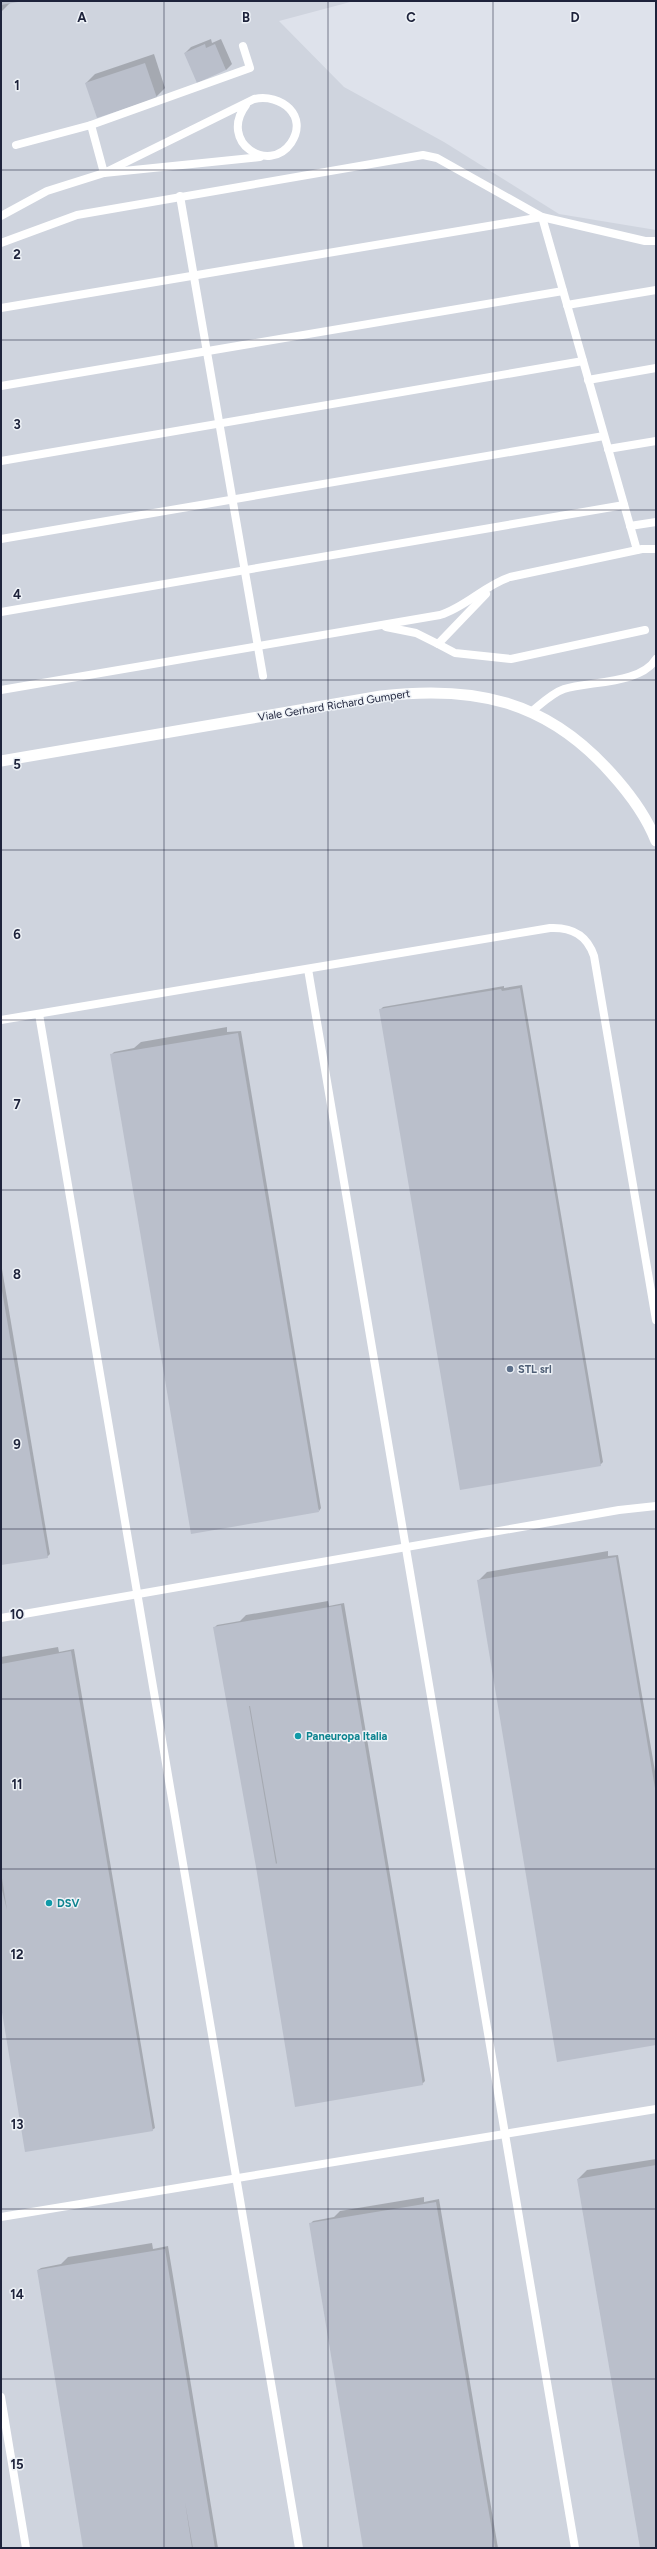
<svg xmlns="http://www.w3.org/2000/svg" width="657" height="2549" font-family="Figtree,sans-serif">
<rect width="100%" height="100%" fill="#dee2eb"/>
<polygon fill="#cfd4de" points="1,1 354,1 279,21 344,87 444,142 559,214 656,230 656,2548 1,2548"/>
<g fill="#0003">
<polygon points="1,1 17,1 11,2 1,12"/>
<polygon points="211,39 212,43 221,39 232,64 226,70 185,53 191,47"/>
<polygon points="154,54 165,88 156,97 86,83 95,74"/>
<polygon points="522,985 603,1462 600,1465 380,1010 383,1007 504,986 504,988"/>
<polygon points="227,1027 227,1032 241,1031 321,1508 319,1511 111,1055 114,1052 134,1048 141,1042"/>
<polygon points="1,1263 50,1554 47,1557 1,1564"/>
<polygon points="608,1551 608,1556 618,1555 656,1777 656,2044 478,1581 487,1572"/>
<polygon points="328,1601 329,1606 344,1603 425,2081 422,2084 257,1867 214,1628 217,1625 240,1621 246,1615"/>
<polygon points="58,1647 59,1652 74,1649 155,2128 152,2130 1,2000 1,1657"/>
<polygon points="656,2159 656,2548 641,2548 578,2179 587,2170"/>
<polygon points="424,2197 424,2202 439,2199 498,2548 364,2548 310,2224 313,2221 334,2217 340,2211"/>
<polygon points="152,2243 153,2249 168,2246 218,2548 84,2548 38,2270 41,2268 61,2264 68,2257"/>
</g>
<g fill="#babfcb" fill-rule="evenodd">
<polygon points="1,1 18,1 18,2 1,5"/>
<polygon points="205,44 206,48 215,44 226,70 197,83 184,53"/>
<polygon points="145,63 157,98 97,118 85,83"/>
<polygon points="520,988 601,1466 460,1490 379,1009 501,989 502,991"/>
<polygon points="238,1033 319,1512 191,1534 110,1054"/>
<polygon points="1,1285 48,1558 1,1565"/>
<polygon points="616,1557 656,1794 656,2045 557,2062 477,1580"/>
<path d="M341,1605L423,2085L295,2107L256,1867L213,1627ZM249,1706H250L277,1863L276,1864Z"/>
<polygon points="71,1651 153,2131 25,2152 1,2006 1,1886 7,1910 1,1872 1,1664"/>
<polygon points="656,2165 656,2548 640,2548 577,2179"/>
<polygon points="436,2202 495,2548 363,2548 309,2223"/>
<polygon points="165,2249 215,2548 193,2548 185,2502 192,2548 83,2548 37,2270"/>
</g>
<g fill="none" stroke-linecap="round" stroke-linejoin="round">
<g stroke="#fff" stroke-width="8">
<path d="M91,125L104,173L254,99C281,93 309,116 291,143C269,175 218,142 246,105"/>
<polyline points="16,145 91,125 250,68 243,46"/>
<polyline points="180,196 263,676"/>
<polyline points="1,216 47,191 104,173 260,157"/>
<polyline points="1,243 77,215 423,155 437,158 542,217 645,241 656,241"/>
<polyline points="567,305 656,290"/>
<polyline points="1,308 542,217 637,550"/>
<polyline points="588,380 656,368"/>
<polyline points="1,386 563,291"/>
<polyline points="608,449 656,441"/>
<polyline points="1,461 583,361"/>
<polyline points="630,526 656,522"/>
<polyline points="1,539 604,436"/>
<polyline points="1,612 624,505"/>
<polyline points="386,627 416,633 438,644 486,594"/>
<polyline points="438,644 455,653 511,659 645,630"/>
<path d="M1,690L440,615C466,607 485,585 510,577L642,549H656"/>
<path d="M531,712C541,704 552,693 564,689C590,681 641,684 656,659"/>
<polyline points="308,969 575,2548"/>
<polyline points="39,1014 299,2548"/>
<path d="M1,1020L550,928C572,927 587,935 594,956L656,1320"/>
<polyline points="1,1618 619,1510 656,1506"/>
<polyline points="1,2217 656,2109"/>
<polyline points="1,2397 26,2548"/>
</g>
<path stroke="#fff" stroke-width="11" d="M1,761L381,696C474,685 546,700 611,773C630,794 646,815 656,841"/>
</g>
<path fill="none" stroke="#1e233b" stroke-width="1" stroke-opacity="0.55" d="M164,1V2548M328,1V2548M493,1V2548M1,170H656M1,340H656M1,510H656M1,680H656M1,850H656M1,1020H656M1,1190H656M1,1359H656M1,1529H656M1,1699H656M1,1869H656M1,2039H656M1,2209H656M1,2379H656"/>
<circle fill="#5c6f8a" stroke="#eef2f7" stroke-width="1.5" cx="510" cy="1369" r="4"/>
<g fill="#0f9aa8" stroke="#eef2f7" stroke-width="1.5">
<circle cx="298" cy="1736" r="4"/>
<circle cx="49" cy="1903" r="4"/>
</g>
<g text-anchor="middle" stroke-width="3" stroke-linejoin="round" paint-order="stroke">
<g font-size="11" fill="#1e233b" stroke="#eef2f7">
<text transform="translate(334 705) rotate(-9)" y="4">Viale Gerhard Richard Gumpert</text>
</g>
<g font-size="11" font-weight="bold" fill="#4e5e75" stroke="#eef2f7" text-anchor="start">
<text x="518" y="1373">STL srl</text>
</g>
<g font-size="11" font-weight="bold" fill="#0d838f" stroke="#eef2f7" text-anchor="start">
<text x="306" y="1740">Paneuropa Italia</text>
<text x="57" y="1907">DSV</text>
</g>
</g>
<g font-size="13" text-anchor="middle" font-weight="bold" fill="#1e233b" stroke="#eef2f7" stroke-width="3" stroke-linejoin="round" paint-order="stroke">
<text x="82" y="22">A</text>
<text x="246" y="22">B</text>
<text x="411" y="22">C</text>
<text x="575" y="22">D</text>
<text x="17" y="90">1</text>
<text x="17" y="259">2</text>
<text x="17" y="429">3</text>
<text x="17" y="599">4</text>
<text x="17" y="769">5</text>
<text x="17" y="939">6</text>
<text x="17" y="1109">7</text>
<text x="17" y="1279">8</text>
<text x="17" y="1449">9</text>
<text x="17" y="1619">10</text>
<text x="17" y="1789">11</text>
<text x="17" y="1959">12</text>
<text x="17" y="2129">13</text>
<text x="17" y="2299">14</text>
<text x="17" y="2469">15</text>
</g>
<rect width="657" height="2549" fill="none" stroke="#1e233b" stroke-width="4"/>
</svg>
